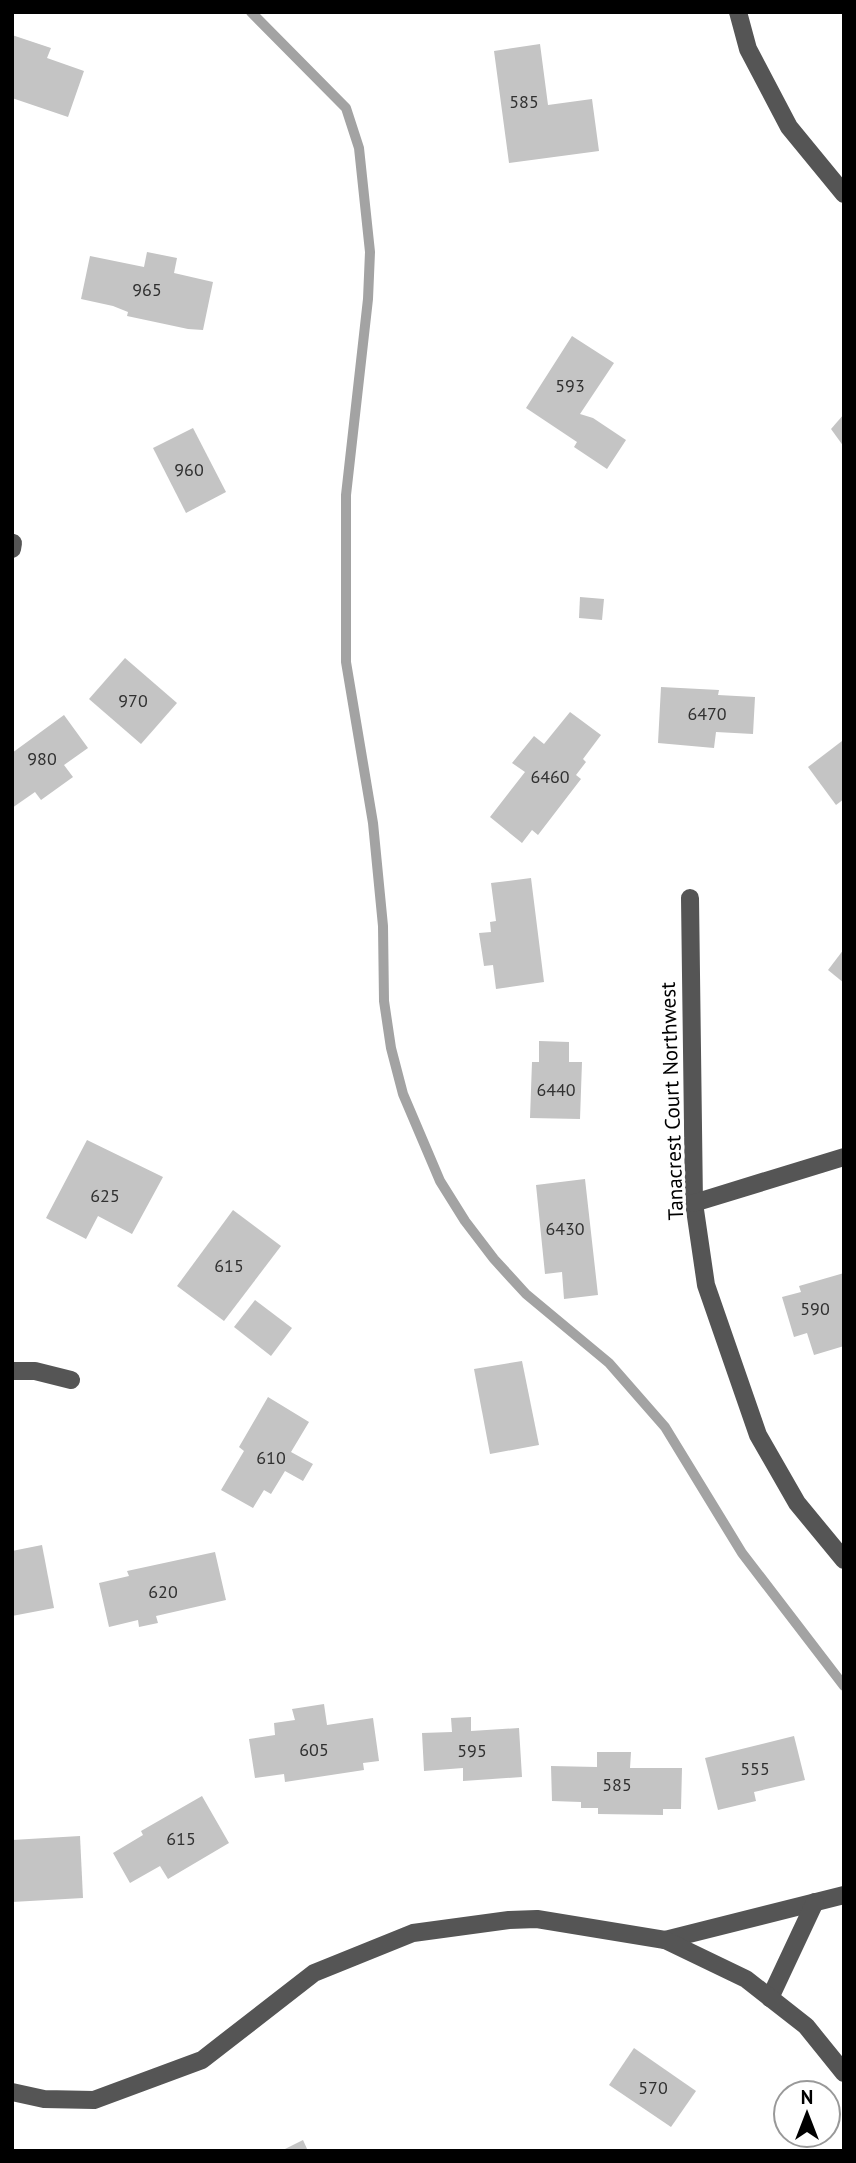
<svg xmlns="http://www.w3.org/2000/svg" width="856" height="2163" font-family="'PT Sans',sans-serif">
<rect width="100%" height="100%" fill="#fff"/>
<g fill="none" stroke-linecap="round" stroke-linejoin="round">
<polyline stroke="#a3a3a3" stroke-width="10" points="251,12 346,108 359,148 370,252 368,299 346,495 346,662 373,823 383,926 384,1001 391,1048 403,1094 440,1181 465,1221 494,1259 526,1294 609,1363 665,1427 742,1553 844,1686"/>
</g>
<g fill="#c4c4c4">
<polygon points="12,35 51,48 47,58 84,71 68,117 12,98"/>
<polygon points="540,44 548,105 592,99 599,151 509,163 494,51"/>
<polygon points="147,252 177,258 174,273 213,282 203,330 188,329 127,316 128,312 113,306 81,299 90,256 144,267"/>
<polygon points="572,336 614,363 580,414 593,418 626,440 607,469 574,447 577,442 526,408"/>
<polygon points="844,414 844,447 831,429"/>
<polygon points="193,428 226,492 186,513 153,448"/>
<polygon points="580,597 604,599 602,620 579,618"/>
<polygon points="125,658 177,703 141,744 89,699"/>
<polygon points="661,687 719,690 718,695 755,697 753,734 716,732 714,748 658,743"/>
<polygon points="570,712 601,735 583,759 586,762 576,775 581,779 538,835 532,830 522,843 490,817 525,772 512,763 534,736 544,744"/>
<polygon points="64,715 88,748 64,765 73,777 41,800 35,792 12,808 12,753"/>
<polygon points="842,741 844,799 836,805 808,767"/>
<polygon points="531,878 544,982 496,989 493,965 484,966 479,933 491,932 490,922 496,921 491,883"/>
<polygon points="844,949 844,983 828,970"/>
<polygon points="539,1041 569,1042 569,1062 582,1062 580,1119 530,1118 532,1062 539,1062"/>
<polygon points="87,1140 163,1177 132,1234 98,1216 86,1239 46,1218"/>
<polygon points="585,1179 598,1295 564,1299 562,1272 545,1274 536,1185"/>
<polygon points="233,1210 281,1246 224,1321 177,1286"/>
<polygon points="844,1273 844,1321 842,1322 844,1346 814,1355 807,1333 794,1337 782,1297 801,1292 799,1286"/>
<polygon points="255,1300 292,1328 271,1356 234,1327"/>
<polygon points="522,1361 539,1445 490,1454 474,1369"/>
<polygon points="268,1397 309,1422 291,1452 313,1464 303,1481 285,1471 271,1494 264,1490 253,1508 221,1490 244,1451 239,1447"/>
<polygon points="42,1545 54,1608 12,1616 12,1551"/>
<polygon points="215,1552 226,1600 156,1616 158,1623 139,1627 138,1620 109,1627 99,1583 129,1576 127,1571"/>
<polygon points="324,1704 327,1725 373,1718 379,1761 363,1763 364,1770 285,1782 284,1774 255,1778 249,1739 275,1735 274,1723 295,1720 292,1709"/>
<polygon points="471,1717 471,1731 519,1728 522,1777 463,1781 463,1768 424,1771 422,1733 452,1732 451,1718"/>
<polygon points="794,1736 805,1780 754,1792 756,1801 718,1810 705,1758"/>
<polygon points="597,1752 631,1752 630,1768 682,1768 681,1809 663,1809 663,1815 598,1814 598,1808 581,1808 581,1802 552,1801 551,1766 597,1767"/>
<polygon points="202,1796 229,1843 168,1879 160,1866 130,1883 113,1853 143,1835 141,1831"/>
<polygon points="80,1836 83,1898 12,1902 12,1840"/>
<polygon points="634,2048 696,2091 671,2127 609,2085"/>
<polygon points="303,2140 308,2151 281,2151"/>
</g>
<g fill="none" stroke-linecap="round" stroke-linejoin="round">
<g stroke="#555" stroke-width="18">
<polyline points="738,12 748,49 789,127 844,194"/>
<polyline points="12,549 13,543"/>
<polyline points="690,898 694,1203 706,1285 758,1435 797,1503 844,1560"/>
<polyline points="694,1203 844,1157"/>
<polyline points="12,1371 35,1371 71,1380"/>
<polyline points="665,1940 844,1895"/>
<polyline points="770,1998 815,1902"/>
<polyline points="12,2092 44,2099 94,2100 202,2060 314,1973 413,1933 509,1920 537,1919 665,1940 746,1979 806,2026 844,2073"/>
</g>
</g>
<g text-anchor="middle" stroke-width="7" stroke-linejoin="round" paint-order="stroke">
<g font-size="18" fill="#313131">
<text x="524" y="108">585</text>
<text x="147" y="296">965</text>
<text x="570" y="392">593</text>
<text x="189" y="476">960</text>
<text x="133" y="707">970</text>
<text x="707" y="720">6470</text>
<text x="42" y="765">980</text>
<text x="550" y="783">6460</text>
<text x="556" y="1096">6440</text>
<text x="105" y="1202">625</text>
<text x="565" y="1235">6430</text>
<text x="229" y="1272">615</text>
<text x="815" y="1315">590</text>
<text x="271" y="1464">610</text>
<text x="163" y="1598">620</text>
<text x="314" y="1756">605</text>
<text x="472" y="1757">595</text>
<text x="755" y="1775">555</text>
<text x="617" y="1791">585</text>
<text x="181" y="1845">615</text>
<text x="653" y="2094">570</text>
</g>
<g font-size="21" fill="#000" stroke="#fff">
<text transform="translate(672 1101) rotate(-92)" y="7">Tanacrest Court Northwest</text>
</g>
</g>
<rect width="856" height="2163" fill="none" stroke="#000000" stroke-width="28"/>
<g transform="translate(807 2114)"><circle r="33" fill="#ffffff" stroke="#999999" stroke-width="2"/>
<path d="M0-5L12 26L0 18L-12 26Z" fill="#000000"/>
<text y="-10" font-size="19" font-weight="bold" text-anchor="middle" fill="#000000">N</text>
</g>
</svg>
